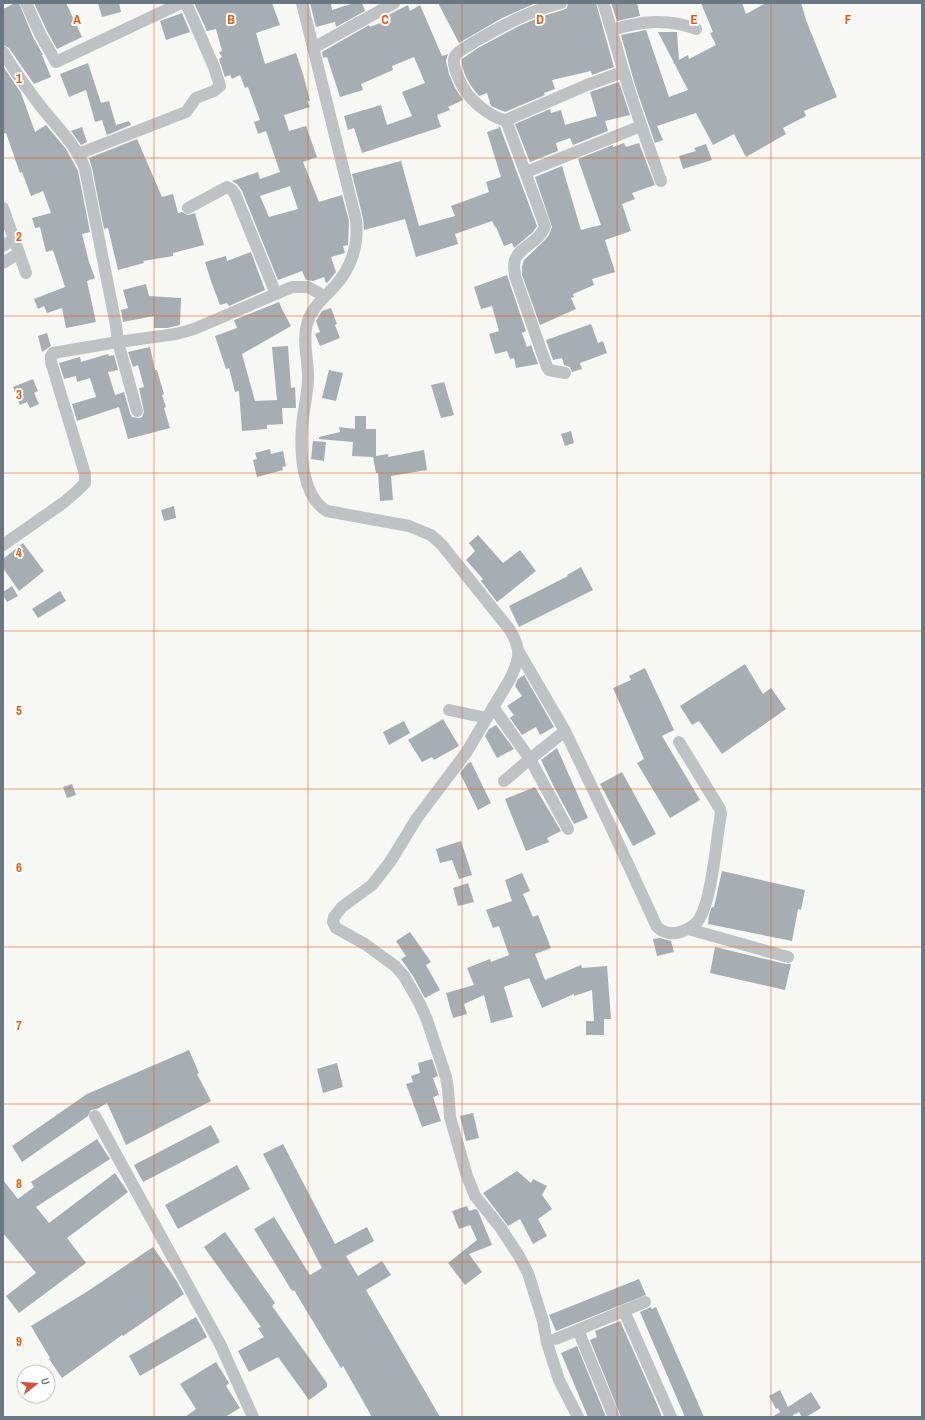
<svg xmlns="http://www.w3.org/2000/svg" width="925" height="1420" font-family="'Archivo Narrow',sans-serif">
<rect width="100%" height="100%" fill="#f7f7f4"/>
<g fill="#a6adb3" fill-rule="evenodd">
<polygon points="15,3 19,3 33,37 43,55 42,55 51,77 34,84 9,48 3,45 3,9"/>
<polygon points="34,3 66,3 82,37 57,49 47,31"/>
<polygon points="98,3 119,3 121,12 102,17"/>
<path d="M194,3H272L280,25L256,33L265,64L296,53L303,74L310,101H307L310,107L284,115L289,131L306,126L317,157L303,162L319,202L342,195L349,221L348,245L343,246L345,253L331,257L336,272L328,282L326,283L324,277L313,281L306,280L302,271L278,280L242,191L237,184L232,181L258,172L260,179L280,172L266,131L258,134L254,122L260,120L248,87L245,88L240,75L232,79L230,75L225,77L219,59L222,57L219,52L222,51L216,29L207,31ZM290,186L298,209L269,217L260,196Z"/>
<polygon points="310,3 331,3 332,10 354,3 362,3 365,11 336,27 335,22 316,27"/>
<polygon points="438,3 536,3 502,18 459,43"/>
<polygon points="568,3 596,3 614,67 592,75 591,71 552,80 555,89 544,93 545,95 505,112 491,106 487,93 479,96 471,86 465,75 462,65 462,59 478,48 519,26 540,17 563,10 567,8"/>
<polygon points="611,3 637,3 640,16 617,21"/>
<polygon points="701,3 742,3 746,14 766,3 801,3 806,20 837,97 804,111 806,116 783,128 786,134 746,157 734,134 713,145 696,113 657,126 663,140 655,143 635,85 621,35 646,30 669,97 688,90 658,32 677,32 679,60 688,55 689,59 716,45 710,33 713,32"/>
<polygon points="408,5 410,11 420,5 442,56 448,54 446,61 449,74 455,88 463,100 448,107 450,110 437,115 441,127 362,153 354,128 348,130 344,116 381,105 387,125 412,116 402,92 425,83 414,57 392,66 393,70 361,84 363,90 340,97 327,57 323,58 322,52 369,25 370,27 390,19 388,15"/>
<polygon points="182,13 190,32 166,40 160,21"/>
<polygon points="88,63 101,103 109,101 116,125 129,121 131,125 107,135 102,120 95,122 86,90 69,97 60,74"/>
<polygon points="3,66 21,93 35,132 46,125 66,149 78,171 90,232 82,234 89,262 95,278 87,281 96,322 66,328 62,308 47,313 44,306 38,309 34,299 65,287 53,250 46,252 40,227 35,228 32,218 51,213 43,191 31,196 22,172 20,173 6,133 3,134"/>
<polygon points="619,82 630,115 605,121 608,131 573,145 570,138 556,143 558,151 530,162 515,124 550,109 551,113 561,110 565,125 597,116 590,92"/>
<polygon points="498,126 500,127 537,226 533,232 514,248 512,243 504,246 496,227 495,227 492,221 455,234 458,244 416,257 405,219 364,230 363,218 352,174 401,161 419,226 455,216 451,206 489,192 486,182 501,177 487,132 499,128"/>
<polygon points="82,127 87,142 81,145 71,131"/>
<polygon points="137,139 162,197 173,194 178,213 182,212 188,215 195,213 204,245 173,253 173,256 143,261 144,263 118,270 108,228 104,229 92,168 89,158"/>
<polygon points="624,143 626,147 639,143 655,185 632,193 635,199 622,204 631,231 605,240 615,272 592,279 594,285 573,294 574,297 571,298 576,309 540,325 522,275 522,266 524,260 544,241 549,235 552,227 535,177 562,166 581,230 601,225 578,159 613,145 613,147"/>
<polygon points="706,144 712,160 683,169 679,156 696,151 694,148"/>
<polygon points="251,252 265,290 229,306 227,303 220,305 211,281 205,262 226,256 227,261"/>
<polygon points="507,275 526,331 522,333 527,347 531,345 538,364 516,368 514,358 510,359 507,351 495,354 489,334 499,331 492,306 481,309 474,287"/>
<polygon points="146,284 149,296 181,298 180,325 167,328 154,328 154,316 123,322 121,310 128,308 123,290"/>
<polygon points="279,302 282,309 291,326 242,354 255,401 277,400 272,347 288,346 291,388 295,387 296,408 282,408 283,424 267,425 267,429 242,431 239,391 235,392 229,368 226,369 215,336 237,328 234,320"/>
<polygon points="331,308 337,324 335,325 340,338 320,346 315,334 320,332 316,321 322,311"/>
<polygon points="591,324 598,343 603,341 607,353 580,363 582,369 572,372 570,367 564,365 562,358 553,360 546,340"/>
<polygon points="47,333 51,346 42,352 38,336"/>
<polygon points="150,347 155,370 157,370 164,394 162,395 166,407 164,408 170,428 128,439 119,407 77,421 72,404 96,397 90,378 77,382 76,376 64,379 59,363 80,357 81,362 108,354 109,356 114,355 118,370 108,372 115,395 124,392 130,413 132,417 139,418 142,417 144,412 139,388 144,387 138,365 133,367 128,352"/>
<polygon points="329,370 343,373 336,401 322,398"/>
<polygon points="33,379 38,391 34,393 39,404 30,408 27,402 20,405 13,387"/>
<polygon points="444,382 454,415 441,418 431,385"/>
<polygon points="355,416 366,416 366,429 376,429 376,456 388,454 388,457 424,450 427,470 391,476 393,500 380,501 378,473 376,473 373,457 352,456 353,442 319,439 319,437 340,432 339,427 355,429"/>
<polygon points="571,431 574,443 565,446 561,434"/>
<polygon points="313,441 326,442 324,461 311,459"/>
<polygon points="270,449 271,454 283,451 286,466 282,467 283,470 257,477 253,460 257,459 255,453"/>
<polygon points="174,506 176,518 164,521 161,510"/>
<polygon points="478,535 503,563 520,550 536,571 497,602 481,581 483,579 466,560 475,551 469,543"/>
<polygon points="23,543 44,571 19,591 3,568 3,559"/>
<polygon points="581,567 593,590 519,627 509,606 568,576 567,575"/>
<polygon points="12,586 18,596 7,602 3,595 3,592"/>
<polygon points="60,591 66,601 38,618 32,609"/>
<polygon points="745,664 763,694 771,688 786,709 722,754 699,721 692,725 680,706"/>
<polygon points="645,668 674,730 662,736 700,800 670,818 637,763 644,759 613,688 631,680 629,676"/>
<polygon points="524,675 554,727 540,735 536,727 522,735 510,718 514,715 507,706 522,696 515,686 518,679"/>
<polygon points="443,719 459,746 434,760 432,757 422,762 408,740"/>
<polygon points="404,721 410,733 389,745 383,732"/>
<polygon points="496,725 514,749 497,758 485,736 489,729"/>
<polygon points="557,748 588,818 574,824 554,787 541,760"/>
<polygon points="471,762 491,803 478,810 460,773 468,763"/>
<polygon points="622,772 656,834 633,846 600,784"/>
<polygon points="72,784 76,795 67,798 63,787"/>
<polygon points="535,787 561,831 547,838 549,842 526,851 505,799"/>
<polygon points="461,841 472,875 459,879 452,860 440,863 436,849"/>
<polygon points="722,871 805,890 801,910 798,909 792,941 708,924 709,915 712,907 714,907"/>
<polygon points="522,873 530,891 523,894 533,917 538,915 551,948 535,954 545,980 581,965 582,968 607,966 611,1019 604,1019 604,1035 586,1035 586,1021 594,1021 592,990 574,996 574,994 542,1008 529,978 504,987 513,1017 491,1023 484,995 464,1004 467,1014 453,1018 446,993 474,985 467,968 490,959 491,962 509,955 499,926 493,928 486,910 512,901 505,880"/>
<polygon points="468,883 474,902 458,906 453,888"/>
<polygon points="410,932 431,962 426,965 440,990 425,998 413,976 401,959 406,956 396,941"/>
<polygon points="660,938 671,941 674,952 657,956 653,939"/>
<polygon points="715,947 786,964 791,964 785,990 710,973"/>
<polygon points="189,1050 199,1073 197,1074 211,1101 126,1145 107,1103 97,1109 91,1110 88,1116 22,1162 12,1146 87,1094"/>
<polygon points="432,1059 438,1076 433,1078 439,1095 433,1097 441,1121 422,1127 406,1084 413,1082 411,1076 420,1073 418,1063"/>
<polygon points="337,1063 343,1087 323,1093 317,1069"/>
<polygon points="473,1113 479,1138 466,1141 460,1116"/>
<polygon points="211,1125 220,1142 143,1182 134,1165"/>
<polygon points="97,1139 110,1159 36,1207 49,1223 115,1173 128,1192 67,1238 86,1263 19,1313 6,1296 36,1273 3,1233 3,1180 18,1199 34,1187 31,1182"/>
<polygon points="283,1144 335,1244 367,1227 374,1241 346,1256 358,1276 382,1261 391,1275 366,1290 440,1417 372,1417 343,1366 341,1368 294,1290 292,1291 254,1229 274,1217 310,1275 322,1268 263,1154"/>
<polygon points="237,1165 250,1189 178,1229 165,1205"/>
<polygon points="517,1171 531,1183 533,1179 547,1186 542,1195 552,1209 538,1219 547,1236 533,1244 520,1219 508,1226 483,1193"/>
<polygon points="467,1206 469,1211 476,1209 478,1211 492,1245 469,1254 482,1272 465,1285 448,1263 477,1240 470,1225 459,1229 452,1211"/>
<polygon points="225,1232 275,1303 272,1306 327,1383 327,1387 309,1400 278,1357 249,1372 238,1351 264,1337 258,1328 261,1327 204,1247"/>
<polygon points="153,1247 176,1280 184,1294 123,1336 122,1335 62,1378 49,1359 50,1358 31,1326 88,1291"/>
<polygon points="639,1279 646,1295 556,1331 549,1315"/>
<polygon points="651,1307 652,1309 656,1307 704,1417 685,1417 640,1312"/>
<polygon points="196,1317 207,1337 140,1376 129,1356"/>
<polygon points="620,1321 656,1402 662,1417 621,1417 590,1340 597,1337 595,1331"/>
<polygon points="577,1346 606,1417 588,1417 561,1353"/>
<polygon points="216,1362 229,1383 226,1386 240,1408 225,1417 185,1417 196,1409 180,1384"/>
<polygon points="780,1390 788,1407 811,1392 821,1408 806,1417 802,1417 799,1412 793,1415 794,1417 772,1417 780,1412 778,1408 776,1409 769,1396"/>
</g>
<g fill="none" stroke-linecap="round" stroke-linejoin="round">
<g stroke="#bec2c5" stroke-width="12">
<polyline points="26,3 40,34 56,62 181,3"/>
<path d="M302,3L356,220C359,245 351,269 334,287C324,298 311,308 307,324C302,342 309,363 308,381C307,397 303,412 302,427C300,452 302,497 327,511L409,526L431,535L442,545L510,630C522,651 520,658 510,679L466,753L417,818L390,862L372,885L342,907L334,917L333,922L336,928L365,944L395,966L404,976L420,1004L427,1020L446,1077L448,1089L450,1117L467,1176L475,1196L500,1227L519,1256L528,1273L543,1321L547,1343L559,1380L578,1417"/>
<path d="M561,3C529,11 502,26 474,42C469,46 458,50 455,56C450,66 464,91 471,98C478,106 496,120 506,120L587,85L623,72"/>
<path d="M603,3C611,26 617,50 624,73C635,110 648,145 661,181"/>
<path d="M612,30C641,21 668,18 696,29"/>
<polyline points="313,48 394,3"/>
<path d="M3,52C15,72 28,90 42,108C57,127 77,146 85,169L116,325L118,342L137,411"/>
<path d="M506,120L545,226C539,243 519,247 515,260C513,266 515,271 515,276L547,367L549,370L565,373"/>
<polyline points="78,154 186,112 196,98 214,91 220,86 214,67 186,3"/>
<polyline points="526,172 641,126"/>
<polyline points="3,208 14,239"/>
<polyline points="188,208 227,187 231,189 235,194 276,294"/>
<polyline points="3,246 14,239 19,253 3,263"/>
<polyline points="19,253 26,273"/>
<polyline points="3,545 63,503 77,491 85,483 85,474 51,362 51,356 53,353 118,342 176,334 194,329 292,287 308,287 324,296"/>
<polyline points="519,652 565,731"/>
<polyline points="493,707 530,759 504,781"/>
<polyline points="449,710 487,718"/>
<path d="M568,829L530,759L565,731L610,825L657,927C664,933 671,935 680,932C686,930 692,927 696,923C712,907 716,839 721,814L720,809L679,742"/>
<polyline points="688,929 788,957"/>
<polyline points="95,1116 220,1344 253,1417"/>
<polyline points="624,1311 671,1417"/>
<polyline points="578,1330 614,1417"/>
<polyline points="556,1339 645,1302"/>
</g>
</g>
<path fill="none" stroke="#e8590c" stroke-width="1" stroke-opacity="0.55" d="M154,3V1417M308,3V1417M462,3V1417M617,3V1417M771,3V1417M3,158H922M3,316H922M3,473H922M3,631H922M3,789H922M3,947H922M3,1104H922M3,1262H922"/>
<g font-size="13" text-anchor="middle" font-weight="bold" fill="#e8590c" stroke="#fff" stroke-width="4" stroke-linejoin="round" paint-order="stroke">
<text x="77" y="24">A</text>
<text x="231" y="24">B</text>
<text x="385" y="24">C</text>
<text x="540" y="24">D</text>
<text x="694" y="24">E</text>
<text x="848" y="24">F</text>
<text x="19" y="83">1</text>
<text x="19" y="241">2</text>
<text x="19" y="399">3</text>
<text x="19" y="557">4</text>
<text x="19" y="715">5</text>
<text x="19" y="872">6</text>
<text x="19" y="1030">7</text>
<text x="19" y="1188">8</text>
<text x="19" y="1346">9</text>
</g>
<rect width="925" height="1420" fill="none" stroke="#697882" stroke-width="8"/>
<g transform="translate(36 1384) rotate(73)"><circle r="19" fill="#ffffff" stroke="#c3c9cd"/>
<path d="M0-3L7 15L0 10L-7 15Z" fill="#d25539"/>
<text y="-6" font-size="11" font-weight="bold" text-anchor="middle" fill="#697882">U</text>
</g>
</svg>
